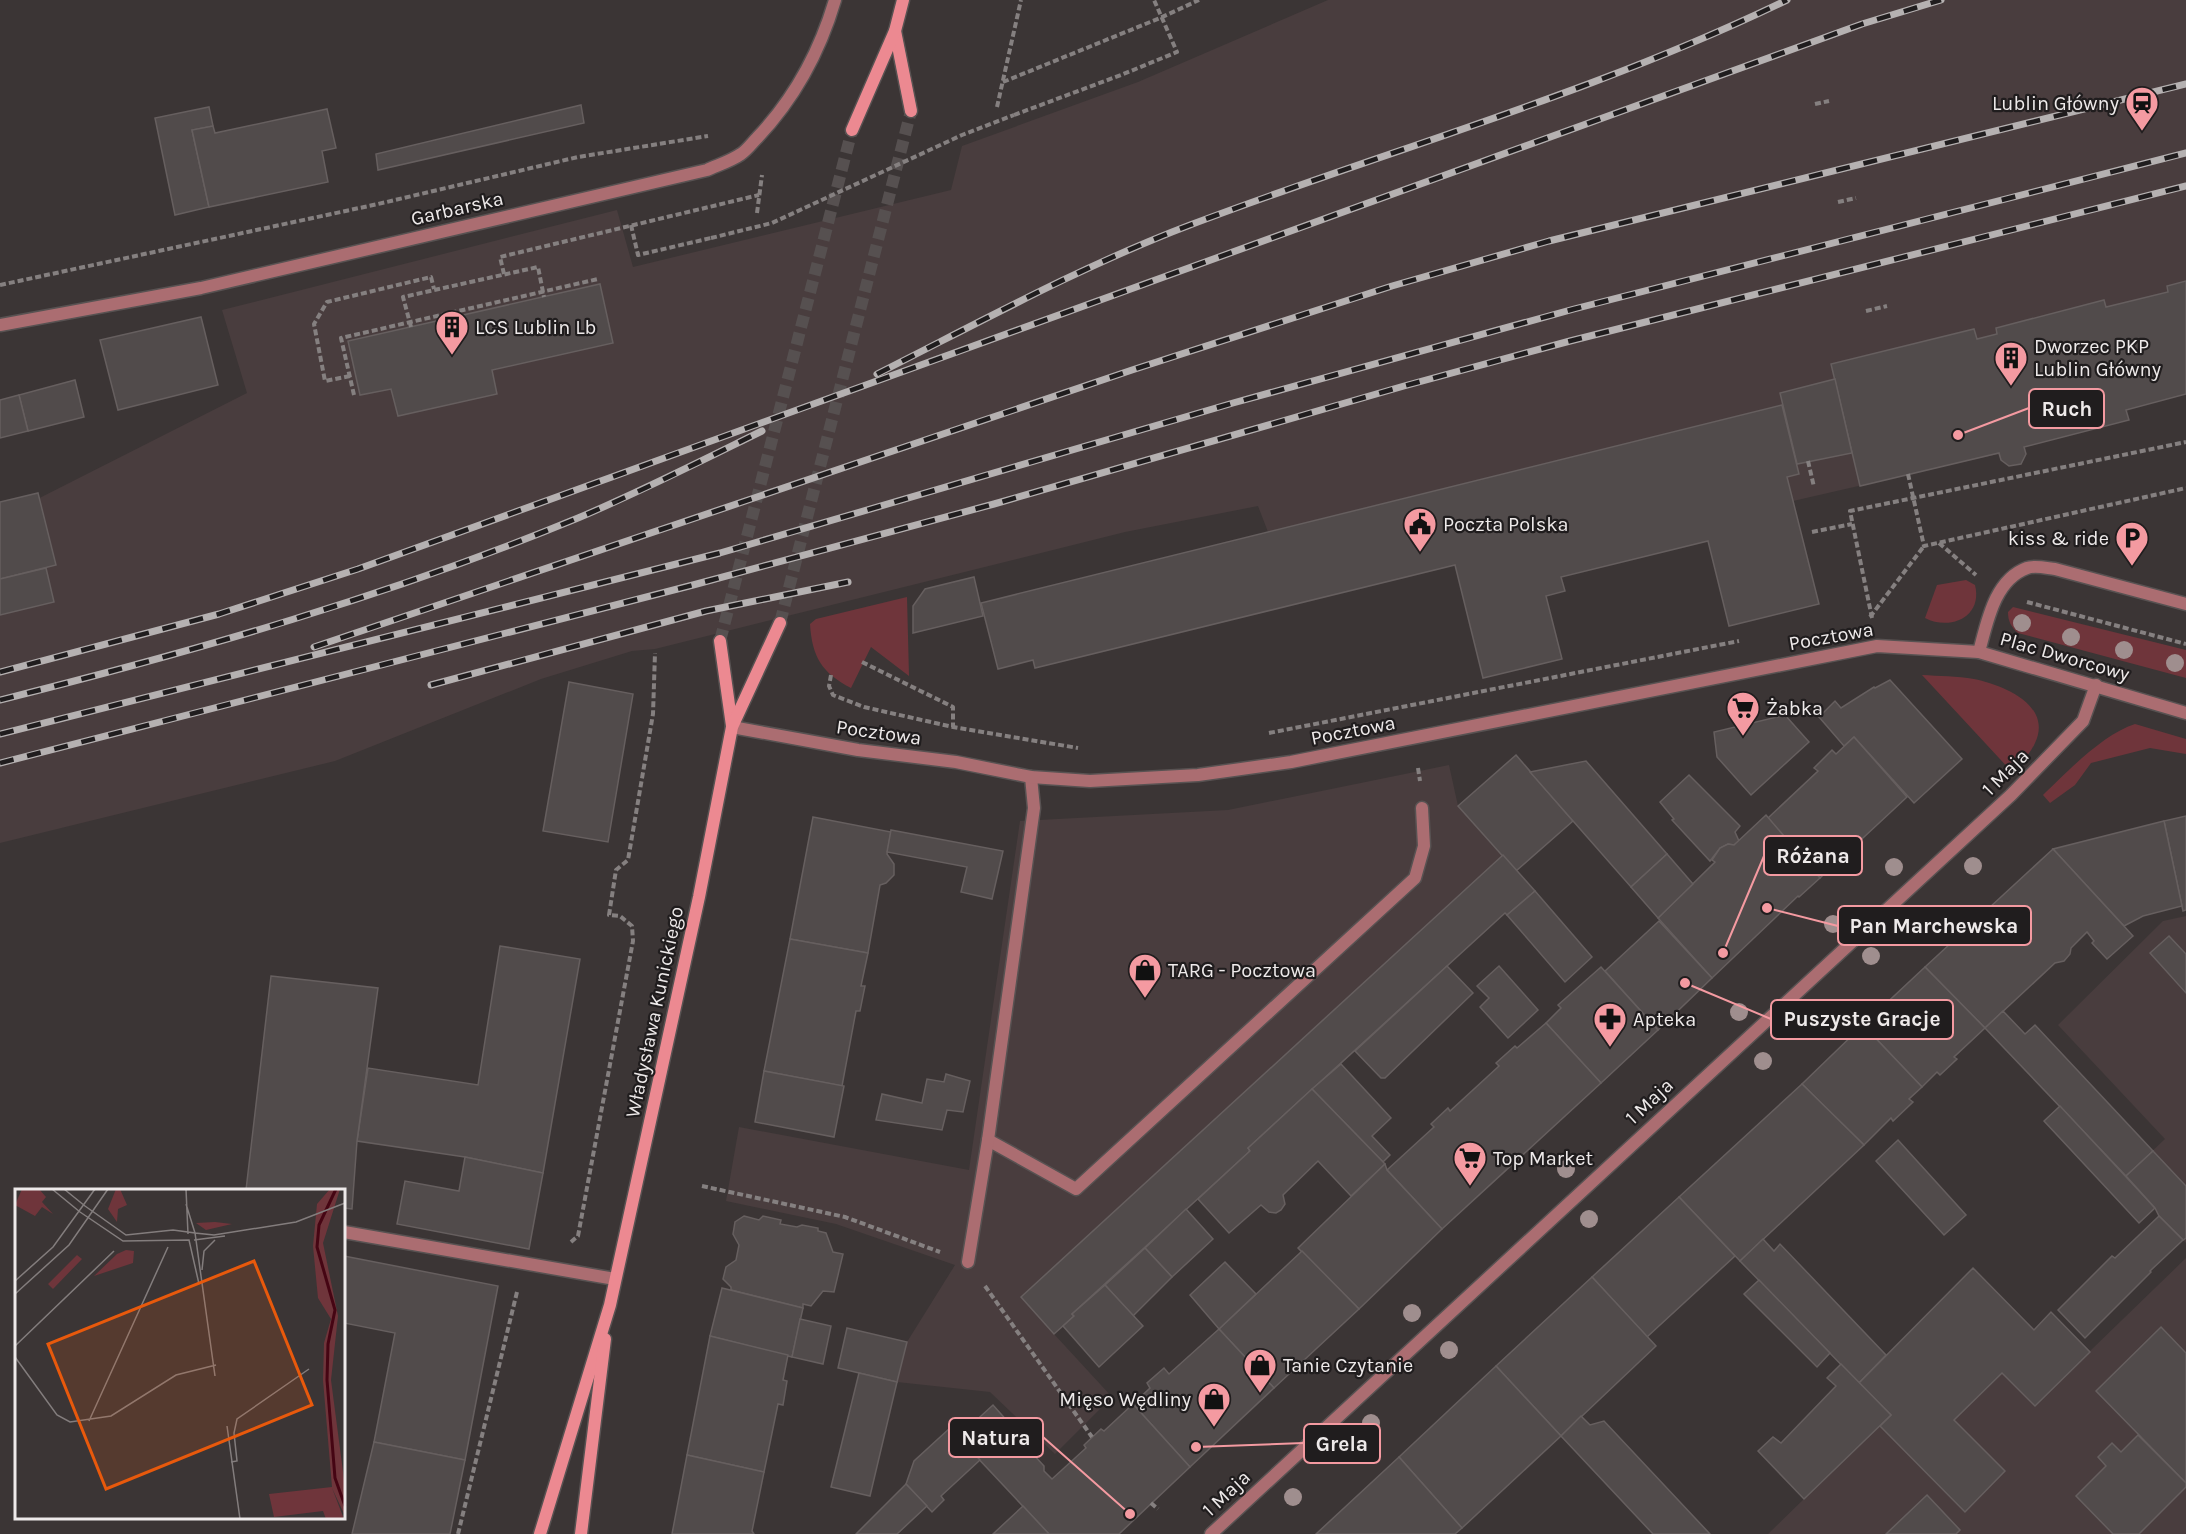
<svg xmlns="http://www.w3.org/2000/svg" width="2186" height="1534" font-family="Karla,sans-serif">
<rect width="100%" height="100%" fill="#3b3535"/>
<g fill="#493d3e">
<polygon points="1328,0 2186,0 2186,394 2126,410 2129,420 2025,447 2026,454 2021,464 2009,466 2001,460 1998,454 1793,501 1787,477 1799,474 1782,405 1268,532 1258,506 1125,532 655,649 632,651 541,679 335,761 0,843 0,518 247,393 222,310 617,210 633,267 951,190 962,146 1138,82"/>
<polygon points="1449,765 1458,806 1516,871 1505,913 1312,1089 1198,1199 1072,1314 1074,1316 1054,1334 1112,1397 1055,1454 990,1392 897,1382 907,1342 955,1265 836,1224 726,1201 739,1127 969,1170 1020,821 1228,810"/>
<polygon points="2186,916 2186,1243 2159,1216 2155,1208 2126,1176 2165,1139 2058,1025 2163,921"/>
<polygon points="2186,1258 2186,1534 1768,1534 1890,1415 1859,1383 1973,1268 2034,1329 2051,1312 2090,1351"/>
</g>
<g fill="#6f353b">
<path d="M1966,580L1975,585C1983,617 1950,631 1925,618L1937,585Z"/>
<path d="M907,597L909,676L871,647L851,688C822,673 812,657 810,624L816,619Z"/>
<path d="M2013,607L2186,650V678L2018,633C2011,627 2008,621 2008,612Z"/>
<path d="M1922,675C1939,676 1957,676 1974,679C2003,685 2053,705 2035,743C2030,754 2021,764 2012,772Z"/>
<path d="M2135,724L2186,739V754L2150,748L2091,763L2075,785L2050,803L2043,795C2067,772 2103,734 2135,724Z"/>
</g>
<g fill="#514b4b" stroke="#665f5f" stroke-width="1.5">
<polygon points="581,105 584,123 378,170 376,154"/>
<polygon points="209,107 213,126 192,130 209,207 175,215 155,118"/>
<polygon points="327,109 336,148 322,151 328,182 209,207 192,130 213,126 215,133"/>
<polygon points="2186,281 2186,394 2126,410 2129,420 2024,447 2026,454 2021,464 2009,466 2001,460 1999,453 1860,486 1831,364 1974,329 1977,339 1997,334 1996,328 2104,300 2106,307 2168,292 2167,286"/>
<polygon points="600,284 613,343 492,370 497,394 398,416 391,389 360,395 348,341"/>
<polygon points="201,317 218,385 118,410 100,340"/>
<polygon points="1835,379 1852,453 1797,464 1780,393"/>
<polygon points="75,380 84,417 28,431 19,395"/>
<polygon points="19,395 28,431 0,438 0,400"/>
<polygon points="1782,405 1799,474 1787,477 1819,604 1729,626 1708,541 1561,577 1565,591 1546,596 1562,659 1483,678 1455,565 1035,668 1033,660 998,669 981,603"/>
<polygon points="38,493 56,565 0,579 0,502"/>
<polygon points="46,568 54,602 0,615 0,579"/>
<polygon points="974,577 983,616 913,633 913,606 925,589"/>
<polygon points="1890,680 1962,759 1914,803 1854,737 1844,746 1819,717 1835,701 1841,708 1874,687 1875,688"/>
<polygon points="569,682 633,694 608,842 543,831"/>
<polygon points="1785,715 1809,742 1751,795 1717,757 1714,732"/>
<polygon points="1854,737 1907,797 1820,878 1768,818 1818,771 1814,768 1832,750 1836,754"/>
<polygon points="1516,755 1573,821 1516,871 1458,806"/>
<polygon points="1586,761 1667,854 1631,887 1530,772"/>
<polygon points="1689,775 1740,826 1735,832 1739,841 1734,845 1728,844 1720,848 1710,861 1672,820 1674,819 1660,802"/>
<polygon points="1766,815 1820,878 1799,897 1798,896 1712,978 1658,918 1715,862 1712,860 1720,848 1728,844 1734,845"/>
<polygon points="2186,816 2186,910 2183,911 2164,821"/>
<polygon points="813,817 891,832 887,854 894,864 894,875 886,883 880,885 868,953 790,939"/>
<polygon points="2164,821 2182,906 2143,916 2124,926 2053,849"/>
<polygon points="891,830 1003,851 992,899 961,892 967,867 887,852"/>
<polygon points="2053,849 2133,936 2107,959 2092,943 2094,941 2087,932 2071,948 2070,954 2064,961 2055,963 1985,1028 1925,967"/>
<polygon points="1667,854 1693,884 1658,918 1631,887"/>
<polygon points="1503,855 1535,891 1507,915 1505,913 1248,1148 1250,1151 1072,1314 1074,1316 1054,1334 1021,1297"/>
<polygon points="1535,891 1592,957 1565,982 1507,915"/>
<polygon points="1659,921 1712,978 1658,1030 1605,971"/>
<polygon points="2169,936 2186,954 2186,993 2150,953"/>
<polygon points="790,939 868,953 861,986 865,986 860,1011 856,1011 842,1086 764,1071"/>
<polygon points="500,946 580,959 543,1173 465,1157 357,1141 368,1068 478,1085"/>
<polygon points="1447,966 1473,993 1385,1078 1381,1078 1355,1051"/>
<polygon points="1499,966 1538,1010 1508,1038 1480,1007 1489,998 1477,986"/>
<polygon points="1601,967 1658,1030 1601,1083 1546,1023 1561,1008 1558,1005"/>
<polygon points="1925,967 1985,1028 1954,1057 1957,1059 1940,1075 1937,1072 1922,1087 1863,1025"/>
<polygon points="271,976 378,988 357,1141 352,1209 344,1208 344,1190 246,1190"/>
<polygon points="2003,1011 2025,1034 2035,1025 2153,1151 2126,1176 1985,1028"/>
<polygon points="1546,1023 1601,1083 1442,1229 1387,1170 1434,1127 1431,1124 1448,1108 1450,1111 1499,1066 1496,1063 1515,1046 1517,1048"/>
<polygon points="1863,1025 1922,1087 1909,1099 1913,1102 1893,1121 1891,1118 1864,1145 1802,1084"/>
<polygon points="1341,1064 1391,1118 1372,1136 1390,1155 1383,1162 1312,1089"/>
<polygon points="764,1071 844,1086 834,1137 755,1122"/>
<polygon points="946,1074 970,1081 963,1112 947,1110 942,1130 876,1120 882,1094 922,1103 927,1079 944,1082"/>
<polygon points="1802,1084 1864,1145 1740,1261 1679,1197"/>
<polygon points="1312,1089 1385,1164 1351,1196 1318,1161 1283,1195 1285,1204 1281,1210 1276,1213 1269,1212 1261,1205 1229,1233 1198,1199 1250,1151 1248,1148"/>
<polygon points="2060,1106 2155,1208 2139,1223 2044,1121"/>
<polygon points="1898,1140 1966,1215 1944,1235 1876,1161"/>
<polygon points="2153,1151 2186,1186 2186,1238 2183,1240 2159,1216 2155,1208 2126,1176"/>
<polygon points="465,1157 543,1173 529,1249 397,1224 405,1181 459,1191"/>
<polygon points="1385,1164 1387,1170 1442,1229 1359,1309 1298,1248"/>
<polygon points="1679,1197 1735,1256 1647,1337 1592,1277"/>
<polygon points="1186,1209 1213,1239 1172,1277 1145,1248"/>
<polygon points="744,1216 759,1220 763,1216 781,1220 780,1224 797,1227 802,1225 818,1228 818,1231 826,1233 833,1252 843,1254 834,1292 823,1291 811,1306 803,1304 803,1308 731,1290 731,1287 723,1279 726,1267 736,1260 739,1245 733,1234 735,1222"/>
<polygon points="2159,1216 2183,1240 2150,1271 2151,1272 2085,1338 2058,1310 2112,1256 2115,1258"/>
<polygon points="1763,1239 1774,1251 1780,1244 1886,1355 1859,1383 1740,1261"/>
<polygon points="1145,1248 1172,1277 1133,1316 1105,1285"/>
<polygon points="1302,1251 1359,1309 1274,1388 1219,1329"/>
<polygon points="344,1256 498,1286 465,1460 374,1442 395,1333 344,1323"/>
<polygon points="1225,1262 1256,1294 1219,1329 1190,1295"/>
<polygon points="1973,1268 2034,1330 2051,1312 2090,1352 2035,1406 2002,1373 1954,1420 2005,1471 1965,1512 1880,1426 1891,1415 1859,1383"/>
<polygon points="1592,1277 1656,1346 1561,1436 1496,1366"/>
<polygon points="1759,1280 1830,1353 1817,1367 1744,1294"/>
<polygon points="1105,1285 1143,1326 1099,1367 1063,1326 1074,1316 1072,1314"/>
<polygon points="722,1288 803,1308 792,1357 710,1336"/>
<polygon points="800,1319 831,1326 823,1364 792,1357"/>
<polygon points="2161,1327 2186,1353 2186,1483 2096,1391"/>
<polygon points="847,1328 907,1342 897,1382 838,1368"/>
<polygon points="1219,1329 1274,1388 1190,1467 1133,1404 1150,1388 1147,1383 1164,1368 1169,1374"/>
<polygon points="710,1336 788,1355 783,1380 787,1381 783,1405 778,1404 764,1472 687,1455"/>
<polygon points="1841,1364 1891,1415 1804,1499 1758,1451 1773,1437 1781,1443 1836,1386 1827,1378"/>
<polygon points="1496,1366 1561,1436 1462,1528 1399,1457"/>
<polygon points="859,1373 897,1382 870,1496 831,1487"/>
<polygon points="1133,1404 1190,1467 1119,1534 1049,1534 958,1437 993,1405 1009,1423 1008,1427 1044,1466 1044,1471 1052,1479 1086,1448 1084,1445 1101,1429 1104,1431"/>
<polygon points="1581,1416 1590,1425 1604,1421 1710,1534 1653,1534 1561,1436"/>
<polygon points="950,1428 980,1460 941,1496 944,1500 932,1512 906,1484 914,1461"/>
<polygon points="2138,1435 2186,1483 2186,1487 2139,1534 2113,1534 2076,1496 2106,1466 2098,1457 2112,1443 2121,1452"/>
<polygon points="374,1442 465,1460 450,1534 352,1534"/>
<polygon points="687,1455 764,1472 752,1531 754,1534 672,1534"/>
<polygon points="1399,1457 1462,1528 1455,1534 1316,1534"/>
<polygon points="906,1484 927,1506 897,1534 856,1534"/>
<polygon points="1927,1495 1960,1530 1956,1534 1886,1534"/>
<polygon points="1023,1506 1049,1534 993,1534"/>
</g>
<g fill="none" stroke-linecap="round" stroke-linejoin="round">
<g stroke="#565050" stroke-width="12" stroke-dasharray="12 6" stroke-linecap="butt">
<polyline points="780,623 911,111"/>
<polyline points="720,641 852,130"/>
</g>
<g stroke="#585252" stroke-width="15">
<g id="lane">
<path d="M1979,652C1987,623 1994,580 2027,568C2035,565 2046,568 2055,569L2186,604"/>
<polyline points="988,1140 1076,1189 1415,878 1424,846 1422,808"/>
<polyline points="344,1232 615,1279"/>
<polyline points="968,1262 988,1140 1034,808 1031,777"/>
</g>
</g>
<g stroke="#585252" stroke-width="15">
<g id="street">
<path d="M0,325L201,288L707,170C718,165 731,161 741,154C747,150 752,143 757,138C794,99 820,51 835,0"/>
<polyline points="732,727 858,750 956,762 1031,777 1090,781 1198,775 1291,762 1877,646 1979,652 2186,713"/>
<polyline points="1211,1534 2011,795 2083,721 2096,685"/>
</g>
</g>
<g stroke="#585252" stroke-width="15">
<g id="secondary">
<polyline points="895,31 911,111"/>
<polyline points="852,130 895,31 903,0"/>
<polyline points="720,641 732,726"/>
<polyline points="540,1534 610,1305 699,897 732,727 780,623"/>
<polyline points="581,1534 605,1339"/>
</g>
</g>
<g stroke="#858080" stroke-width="4" stroke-dasharray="6 3" stroke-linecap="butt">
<polyline points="1003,82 1160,18 1199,0"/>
<polyline points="1815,104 1829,101"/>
<polyline points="997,107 1021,0"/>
<polyline points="1014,115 1121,75 1177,52 1154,0"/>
<polyline points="1838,202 1856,198"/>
<polyline points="757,213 762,175"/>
<polyline points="631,225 638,255 711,238"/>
<polyline points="504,274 500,257 759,195"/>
<polyline points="0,285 378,204 578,157 708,136"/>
<polyline points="1866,311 1887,306"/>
<polyline points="411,327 403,297 538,267 544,297"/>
<polyline points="350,376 325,381 314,324 327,302 431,277 434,289"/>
<polyline points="354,395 341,338 598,279"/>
<polyline points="1808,461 1814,487"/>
<polyline points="1908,474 1924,546 2186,488"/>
<polyline points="1812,532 1852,524"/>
<polyline points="1939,543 1976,575"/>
<polyline points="2027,602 2186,644"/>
<polyline points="1870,617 1924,546"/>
<polyline points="1872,618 1850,511 2186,442"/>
<polyline points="862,662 953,707 953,727"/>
<polyline points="831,675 829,686 833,695 864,707 953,727 1078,748"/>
<polyline points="1269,733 1739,641"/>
<polyline points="1418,768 1420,781"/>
<polyline points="702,1186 845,1217 940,1252"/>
<polyline points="571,1242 578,1236 633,941 632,926 620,916 609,915 616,870 628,860 653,714 655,653"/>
<polyline points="985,1286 1092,1437"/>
<polyline points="1151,1503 1158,1509"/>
<polyline points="458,1534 517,1292"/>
</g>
<use href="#lane" stroke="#ab6d71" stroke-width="12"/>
<use href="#street" stroke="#ab6d71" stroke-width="12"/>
<use href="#secondary" stroke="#ec8991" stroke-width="12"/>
<g stroke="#b5b1b1" stroke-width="7">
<g id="rail">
<path d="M877,374C980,322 1082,266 1190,225C1388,150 1595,93 1787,0"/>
<polyline points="314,647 1132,370 1392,286 1549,241 2186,84"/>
<polyline points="0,672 219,614 358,569 1862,24 1941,0"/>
<polyline points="431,685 706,611 848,582"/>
<path d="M0,700C196,651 391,595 578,518C640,492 701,461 762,431"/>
<polyline points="0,734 720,553 1233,403 1574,309 2186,153"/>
<polyline points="0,763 693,585 994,504 1404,386 1570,341 2186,186"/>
</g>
</g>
<use href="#rail" stroke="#201d1e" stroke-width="4.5" stroke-dasharray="14" stroke-linecap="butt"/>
<polyline stroke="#858080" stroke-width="4" stroke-dasharray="6 3" stroke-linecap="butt" points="711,238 772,223 962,135 1014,115"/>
</g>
<g fill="#9f8e8e">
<circle cx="2022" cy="623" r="9"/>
<circle cx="2071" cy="637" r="9"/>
<circle cx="2124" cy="650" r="9"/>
<circle cx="2175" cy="663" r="9"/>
<circle cx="1973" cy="866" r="9"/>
<circle cx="1894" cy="867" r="9"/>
<circle cx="1833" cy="924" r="9"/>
<circle cx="1871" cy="956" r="9"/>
<circle cx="1739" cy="1012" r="9"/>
<circle cx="1763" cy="1061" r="9"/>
<circle cx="1566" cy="1169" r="9"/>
<circle cx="1589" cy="1219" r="9"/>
<circle cx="1412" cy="1313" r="9"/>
<circle cx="1449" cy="1350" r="9"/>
<circle cx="1371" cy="1423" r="9"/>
<circle cx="1293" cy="1497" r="9"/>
</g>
<defs>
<g id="station-pin" transform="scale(1.725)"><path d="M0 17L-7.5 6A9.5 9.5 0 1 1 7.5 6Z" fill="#f49aa1" stroke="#201d1e"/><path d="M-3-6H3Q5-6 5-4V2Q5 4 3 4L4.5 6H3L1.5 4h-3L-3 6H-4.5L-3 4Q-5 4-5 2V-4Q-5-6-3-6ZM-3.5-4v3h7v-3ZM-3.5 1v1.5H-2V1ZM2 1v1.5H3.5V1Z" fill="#111"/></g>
<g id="building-pin" transform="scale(1.725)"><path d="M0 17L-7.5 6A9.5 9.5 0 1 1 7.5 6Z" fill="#f49aa1" stroke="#201d1e"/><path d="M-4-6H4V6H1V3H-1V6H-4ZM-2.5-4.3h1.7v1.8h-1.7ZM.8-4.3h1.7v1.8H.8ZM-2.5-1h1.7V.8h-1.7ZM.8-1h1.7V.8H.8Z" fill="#111"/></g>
<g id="civic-pin" transform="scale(1.725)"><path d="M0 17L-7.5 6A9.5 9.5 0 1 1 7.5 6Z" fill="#f49aa1" stroke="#201d1e"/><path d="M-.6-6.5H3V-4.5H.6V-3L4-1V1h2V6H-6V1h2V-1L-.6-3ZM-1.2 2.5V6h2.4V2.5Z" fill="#111"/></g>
<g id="parking-pin" transform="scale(1.725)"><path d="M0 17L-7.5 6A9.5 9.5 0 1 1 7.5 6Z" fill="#f49aa1" stroke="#201d1e"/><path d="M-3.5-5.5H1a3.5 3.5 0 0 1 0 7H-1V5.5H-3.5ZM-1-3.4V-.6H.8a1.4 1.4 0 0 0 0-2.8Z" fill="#111"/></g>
<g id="supermarket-pin" transform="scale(1.725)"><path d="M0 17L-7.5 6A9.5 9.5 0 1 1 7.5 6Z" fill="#f49aa1" stroke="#201d1e"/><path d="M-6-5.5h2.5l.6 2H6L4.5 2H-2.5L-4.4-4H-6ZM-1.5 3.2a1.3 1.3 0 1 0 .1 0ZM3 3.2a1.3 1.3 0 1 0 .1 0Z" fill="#111"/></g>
<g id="shop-pin" transform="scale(1.725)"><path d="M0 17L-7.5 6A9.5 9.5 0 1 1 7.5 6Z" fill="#f49aa1" stroke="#201d1e"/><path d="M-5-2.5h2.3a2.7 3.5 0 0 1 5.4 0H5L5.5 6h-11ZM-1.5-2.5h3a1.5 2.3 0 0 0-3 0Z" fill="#111"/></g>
<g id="pharmacy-pin" transform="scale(1.725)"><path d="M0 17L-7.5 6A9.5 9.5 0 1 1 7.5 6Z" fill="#f49aa1" stroke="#201d1e"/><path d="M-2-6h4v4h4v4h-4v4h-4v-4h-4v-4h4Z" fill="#111"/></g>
</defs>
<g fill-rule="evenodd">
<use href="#station-pin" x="2142" y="103"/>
<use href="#building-pin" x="452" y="327"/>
<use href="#building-pin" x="2011" y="358"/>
<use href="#civic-pin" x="1420" y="524"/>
<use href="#parking-pin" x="2132" y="538"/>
<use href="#supermarket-pin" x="1743" y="708"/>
<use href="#shop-pin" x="1145" y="970"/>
<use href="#pharmacy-pin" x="1610" y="1019"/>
<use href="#supermarket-pin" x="1470" y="1158"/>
<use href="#shop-pin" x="1260" y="1365"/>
<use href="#shop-pin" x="1214" y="1399"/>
</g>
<g text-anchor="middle" stroke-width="4.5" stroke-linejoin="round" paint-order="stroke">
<g font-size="20" fill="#eeeaea" stroke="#201d1e" text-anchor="start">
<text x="2119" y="110" text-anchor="end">Lublin Główny</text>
<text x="475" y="334">LCS Lublin Lb</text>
<text x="2034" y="353">Dworzec PKP<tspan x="2034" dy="23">Lublin Główny</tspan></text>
<text x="1443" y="531">Poczta Polska</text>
<text x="2109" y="545" text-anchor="end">kiss &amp; ride</text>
<text x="1766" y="715">Żabka</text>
<text x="1168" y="977">TARG - Pocztowa</text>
<text x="1633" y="1026">Apteka</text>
<text x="1493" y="1165">Top Market</text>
<text x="1283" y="1372">Tanie Czytanie</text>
<text x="1191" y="1406" text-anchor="end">Mięso Wędliny</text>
</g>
<g font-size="20" fill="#eeeaea" stroke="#201d1e">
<text transform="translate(457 208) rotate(-13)" y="7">Garbarska</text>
<text transform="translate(1831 636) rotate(-10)" y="7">Pocztowa</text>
<text transform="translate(2065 656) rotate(16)" y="7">Plac Dworcowy</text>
<text transform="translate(1353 730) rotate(-11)" y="7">Pocztowa</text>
<text transform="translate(879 732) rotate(8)" y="7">Pocztowa</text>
<text transform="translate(2005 772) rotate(-45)" y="7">1 Maja</text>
<text transform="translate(654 1012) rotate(-78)" y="7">Władysława Kunickiego</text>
<text transform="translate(1649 1101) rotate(-43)" y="7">1 Maja</text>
<text transform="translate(1226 1493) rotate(-43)" y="7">1 Maja</text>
</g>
</g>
<g transform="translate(15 1189)">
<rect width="330" height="330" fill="#3b3535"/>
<path d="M7,0H24L31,8L27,13L38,25L27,18L20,27L0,16ZM101,0H105L112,16L103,20L102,33L93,20ZM315,0H325L308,54L323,127L316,191L330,298V327L317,299L329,330H311L308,322L259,328L254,305L317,298L308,191L309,154L316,130L303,109L298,57L302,15ZM181,34L200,33L217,35L191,41ZM111,61L119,62L118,74L79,87L102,65ZM62,66L67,70L38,100L33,95Z" fill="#6f353b"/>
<path fill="none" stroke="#450513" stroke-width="3" d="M321,0L304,36L302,58L320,121L313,155L312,191L320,289L330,317"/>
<path fill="none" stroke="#837d7d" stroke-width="1.5" d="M37,0L65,23M49,0L70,17M171,0L173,45M171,15L180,44L199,46L281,33L330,14M70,17L111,46L158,41L180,44L200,187M65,23L108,52L174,51L184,95M179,51L210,47M187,81L189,62L200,51M0,92L38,58L80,0M0,105L54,56L93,0M0,157L99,62M0,168L42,226L55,233L96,227L161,186L201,176M74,232L153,58M212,237L225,330M216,273L222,272L219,244L222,230L294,180"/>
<path fill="#e8590c" fill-opacity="0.15" stroke="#e8590c" stroke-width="3" d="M239,72L297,216L91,300L33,155Z"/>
<rect width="330" height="330" fill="none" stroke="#eeeaea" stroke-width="3"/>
</g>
<path fill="none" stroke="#f49aa1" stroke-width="2" d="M1958 435L2029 408M1723 953L1764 856M1767 908L1838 926M1685 983L1771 1019M1130 1514L1043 1437M1196 1447L1304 1443"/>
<g fill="#f49aa1" stroke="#201d1e" stroke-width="2">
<circle cx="1958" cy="435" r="6"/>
<circle cx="1723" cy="953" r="6"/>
<circle cx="1767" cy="908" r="6"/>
<circle cx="1685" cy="983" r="6"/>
<circle cx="1130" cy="1514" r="6"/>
<circle cx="1196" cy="1447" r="6"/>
</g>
<g fill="#201d1e" stroke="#f49aa1" stroke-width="2">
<rect x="2029" y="389" width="75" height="39" rx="6"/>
<rect x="1764" y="836" width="98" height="39" rx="6"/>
<rect x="1838" y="906" width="193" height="39" rx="6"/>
<rect x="1771" y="1000" width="182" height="39" rx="6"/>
<rect x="949" y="1418" width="94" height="39" rx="6"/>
<rect x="1304" y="1424" width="76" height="39" rx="6"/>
</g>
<g font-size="21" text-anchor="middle" font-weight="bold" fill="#eeeaea">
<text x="2067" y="416">Ruch</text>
<text x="1813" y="863">Różana</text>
<text x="1934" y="933">Pan Marchewska</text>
<text x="1862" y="1026">Puszyste Gracje</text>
<text x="996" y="1445">Natura</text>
<text x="1342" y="1451">Grela</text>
</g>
</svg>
